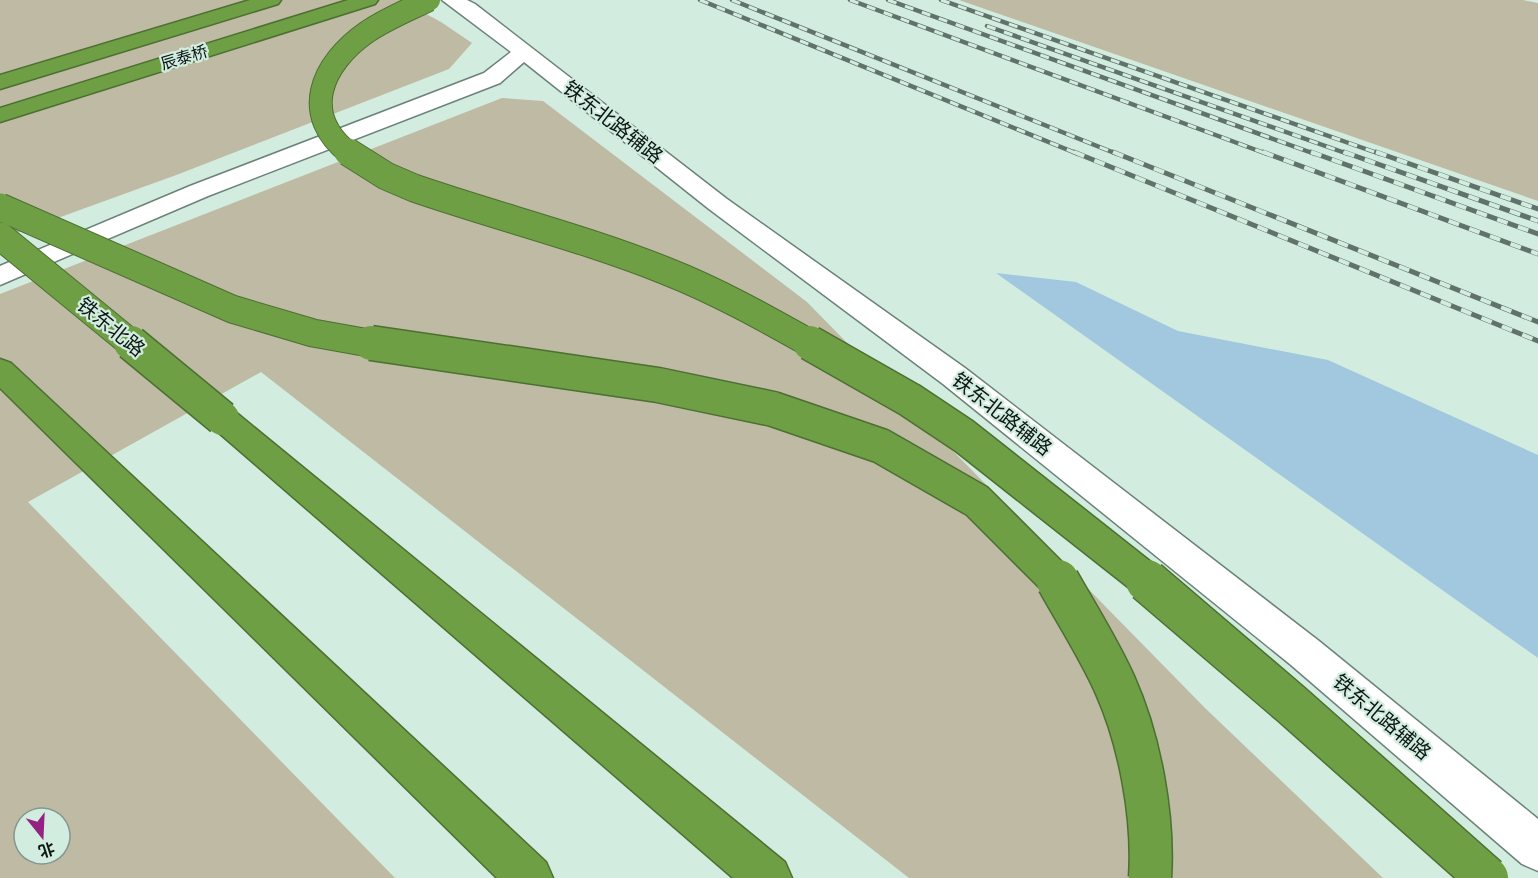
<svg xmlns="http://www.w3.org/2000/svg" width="1538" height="878" font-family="'Varela Round','Noto Sans SC',sans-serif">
<rect width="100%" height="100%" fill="#d2ede0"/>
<g fill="#bebaa3" fill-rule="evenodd">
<polygon points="0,0 400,0 441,22 472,43 449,69 179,174 0,239"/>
<polygon points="959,0 1523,0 1538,3 1538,201"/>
<path d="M502,98L543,101L807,302L1205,708L1383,878H909L261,372L28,502L395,878H0V294ZM24,818H60V854H24Z"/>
</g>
<polygon fill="#a1c8df" points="996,273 1076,282 1178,331 1328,360 1538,455 1538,658"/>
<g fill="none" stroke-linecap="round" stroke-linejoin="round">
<g stroke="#6a8277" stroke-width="3">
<polygon id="secondary" points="442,0 467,0 475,4 727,199 965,368 1319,641 1538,819 1538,871 1522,864 1291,665 943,384 709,209 524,62 500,83 208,196 0,285 0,266 190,186 484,73 511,52"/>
</g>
<g stroke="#4c6f32" stroke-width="3">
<g id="highway">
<polygon points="250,0 281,0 278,4 0,89 0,75"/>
<polygon points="348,0 378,0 375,4 0,122 0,108"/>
<polygon points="0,359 11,363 546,862 553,878 497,878 0,388"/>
<polygon points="222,406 233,410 785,862 792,878 733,878 211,426 206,418 211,410"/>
</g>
</g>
<use href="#secondary" fill="#fff" fill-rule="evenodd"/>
<use href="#highway" fill="#6e9f44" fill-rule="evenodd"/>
<g stroke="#61726a" stroke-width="4.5">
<g id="rail-far1">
<polyline points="700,0 1078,154"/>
<polyline points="732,0 1117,154"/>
<polyline points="850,0 1267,154"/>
<polyline points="888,0 1315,154"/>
<polyline points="941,0 1380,154"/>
<polyline points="987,26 1348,154"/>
</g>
</g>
<g stroke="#61726a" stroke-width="5">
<g id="rail">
<polyline points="1074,152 1538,341"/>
<polyline points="1113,152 1538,322"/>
<polyline points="1263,152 1538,254"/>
<polyline points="1311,152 1538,234"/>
<polyline points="1344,152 1538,221"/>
<polyline points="1376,152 1538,209"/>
</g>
</g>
<use href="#rail-far1" stroke="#d2ede0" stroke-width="3" stroke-dasharray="9" stroke-linecap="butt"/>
<use href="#rail" stroke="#d2ede0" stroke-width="4" stroke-dasharray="11" stroke-linecap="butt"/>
<g stroke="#4c6f32" stroke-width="24" stroke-linecap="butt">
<path id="highway-bridge-far3" d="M350,154C299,115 321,64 367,32C386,19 408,10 429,0"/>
</g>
<g stroke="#4c6f32" stroke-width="29" stroke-linecap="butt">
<g id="highway-bridge-far2">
<path d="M348,152L386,176L414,188C498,217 584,238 666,271C717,291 765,318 813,345"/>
<polyline points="0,207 232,309 313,333 380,345"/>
<polyline points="0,236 133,345"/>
</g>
</g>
<g stroke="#4c6f32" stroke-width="37" stroke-linecap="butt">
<g id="highway-bridge-far1">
<polyline points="131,343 222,418"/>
<polyline points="371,343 658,385 773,409 881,446 977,501 1058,582"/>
<polyline points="810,343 910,400 964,436 1149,582"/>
</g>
</g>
<g stroke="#4c6f32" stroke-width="45" stroke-linecap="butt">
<g id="highway-bridge">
<path d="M1058,581C1077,615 1099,649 1115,685C1140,741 1154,817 1150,878"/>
<polyline points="1147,581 1291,704 1487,878"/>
</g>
</g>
<use href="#highway-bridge-far3" stroke="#6e9f44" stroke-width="22"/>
<use href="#highway-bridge-far2" stroke="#6e9f44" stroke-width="27"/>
<use href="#highway-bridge-far1" stroke="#6e9f44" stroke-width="34"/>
<use href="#highway-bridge" stroke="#6e9f44" stroke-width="42"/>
</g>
<g text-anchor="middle" stroke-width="4.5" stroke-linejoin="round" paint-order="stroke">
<g font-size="16" fill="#0d1612" stroke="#d2ede0">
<text transform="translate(184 57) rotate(-17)" y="6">辰泰桥</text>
</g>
<g font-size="20" fill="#0d1612" stroke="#d2ede0">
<text transform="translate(613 122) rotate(38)" y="7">铁东北路辅路</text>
<text transform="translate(111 327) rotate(39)" y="7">铁东北路</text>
<text transform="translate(1002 414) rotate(38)" y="7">铁东北路辅路</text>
<text transform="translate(1382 717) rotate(40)" y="7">铁东北路辅路</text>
</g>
</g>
<g transform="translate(42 836) rotate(162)"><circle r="28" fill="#d2ede0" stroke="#83978e" stroke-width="1.5"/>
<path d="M0-4.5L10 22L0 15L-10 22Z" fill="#932282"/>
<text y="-9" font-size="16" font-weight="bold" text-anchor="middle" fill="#0d1612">北</text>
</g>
</svg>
